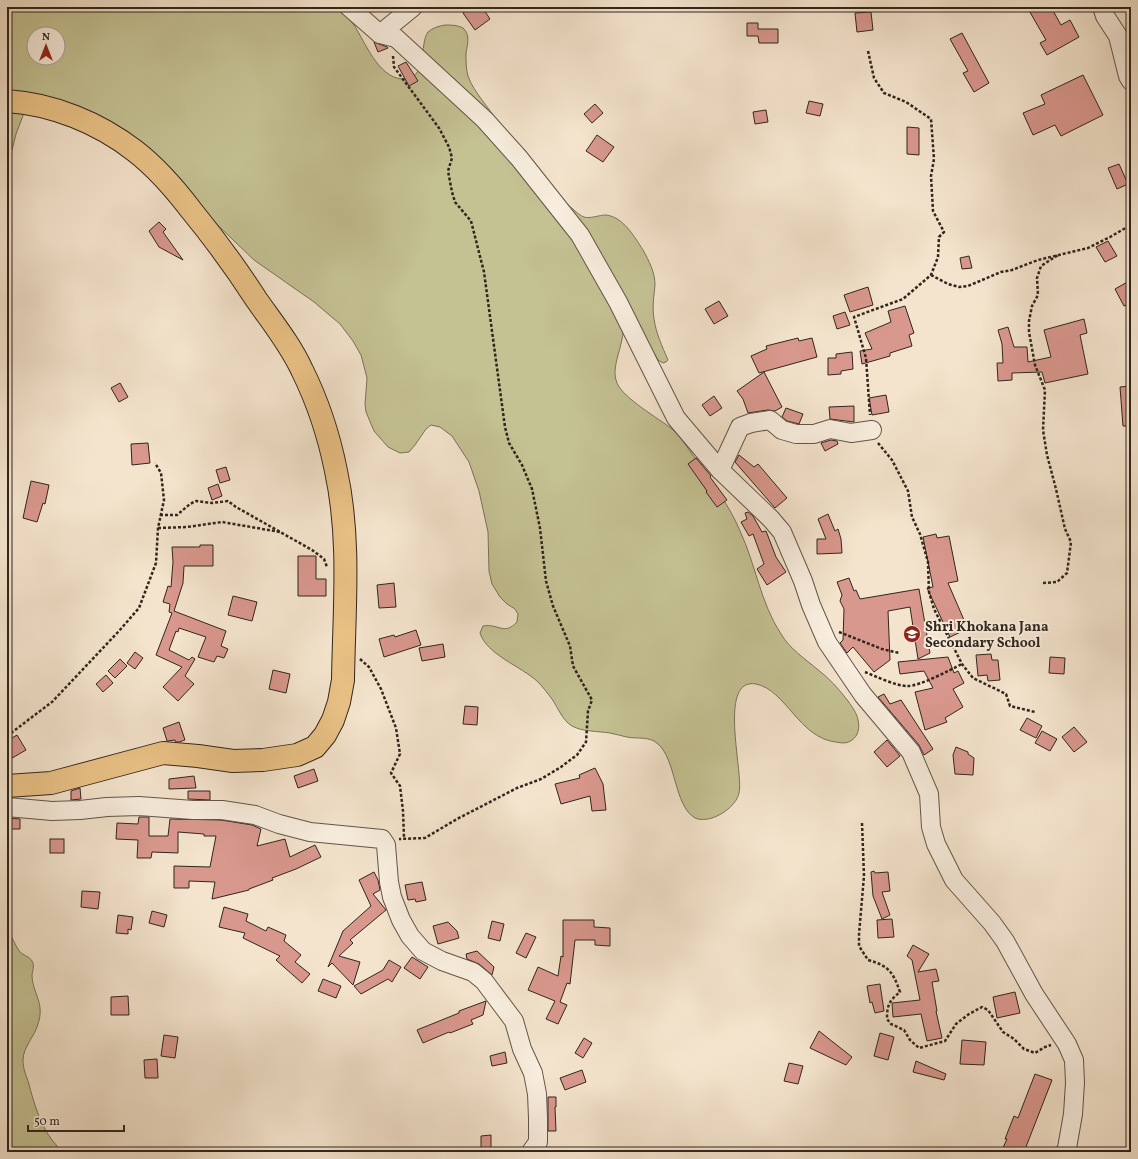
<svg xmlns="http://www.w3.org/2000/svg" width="1138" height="1159" font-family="Vollkorn,serif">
<rect width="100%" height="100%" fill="#f4e4cd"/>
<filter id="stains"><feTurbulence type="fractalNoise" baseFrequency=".005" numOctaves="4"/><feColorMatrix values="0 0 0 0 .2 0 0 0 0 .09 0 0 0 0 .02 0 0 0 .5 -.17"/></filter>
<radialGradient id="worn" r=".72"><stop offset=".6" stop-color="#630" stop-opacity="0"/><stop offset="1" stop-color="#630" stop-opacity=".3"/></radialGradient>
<g fill="#c4c193" stroke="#7a7358" fill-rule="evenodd">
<path d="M7,7H337C343,12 350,19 354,25C365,42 378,77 402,79C428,81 419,44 428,32C432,28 439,26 445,25C451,25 457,25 463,28C471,35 467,45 466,54C466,61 466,69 468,76C471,85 477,93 482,100C499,124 518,146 537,168C547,181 560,199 574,210C576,212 581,216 584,217C590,219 599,215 606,215C623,217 634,236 643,250C649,261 655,272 655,285C654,296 652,307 654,319C656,333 662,346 668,360L666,362L663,363L658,360L639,328L624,322C624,328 623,334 622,339C620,352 611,370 617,383C623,398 658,418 672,429C682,438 691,453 699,464C714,485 730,507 740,531C756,565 760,602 781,634C790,649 804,658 817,669C829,678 839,689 848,701C852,707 857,713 858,720C860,728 858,736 852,740C847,744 841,743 836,742C799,738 786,690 756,684C717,677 744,773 739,793C737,803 726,812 717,816C711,819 702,821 695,818C674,806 676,759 658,744C650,736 637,739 627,737C621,736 616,734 610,733C598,731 583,732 572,726C563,721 558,708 552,699C548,694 543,687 538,682C521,666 487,655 480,633L483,626C498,623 504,636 517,622L518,614L515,609L507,604L500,597L492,584L489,571L488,532L479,491L469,462L452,436L440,427L431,425L426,429L415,445L409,452L400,453L388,447L374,431L366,412L365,404L367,378L361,355L353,341L340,324L314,302L254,260L205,213L166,168L7,92ZM34,34H58V58H34Z"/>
<polygon points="7,110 24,113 16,134 12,150 7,156"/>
<path d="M7,931C13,937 15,946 20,952C23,955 30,957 32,961C35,965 32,972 32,976C33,994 45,1003 38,1024C35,1036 23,1047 23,1060C23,1069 26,1075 29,1084C33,1101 41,1126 52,1140C55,1144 59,1148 62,1152H7Z"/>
</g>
<g fill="#d9988e" stroke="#31251e">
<polygon points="472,7 482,7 490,19 475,30 463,13"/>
<polygon points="1027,7 1051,7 1061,25 1070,20 1079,37 1047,55 1040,43 1046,40"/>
<polygon points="871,12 873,30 857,32 855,13"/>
<polygon points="747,23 758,23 758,29 778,29 778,43 759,43 758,36 747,36"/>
<polygon points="962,33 989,83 974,92 963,73 968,71 950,39"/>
<polygon points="374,42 387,47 388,48 378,52"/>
<polygon points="406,62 418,81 409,86 398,66"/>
<polygon points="1083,75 1103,115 1061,136 1055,125 1033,135 1023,113 1045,104 1041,95"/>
<polygon points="809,101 823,104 820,116 806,113"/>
<polygon points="595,104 603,113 592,123 584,114"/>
<polygon points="766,110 768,122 755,124 753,112"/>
<polygon points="907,127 919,128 919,155 907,154"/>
<polygon points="597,135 614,147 603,162 586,151"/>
<polygon points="1119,164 1128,184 1117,189 1108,168"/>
<polygon points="159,222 166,229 163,232 183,260 159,247 149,231"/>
<polygon points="1108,241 1117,256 1105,262 1096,247"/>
<polygon points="969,256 972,268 962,269 960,258"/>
<polygon points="1131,280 1131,303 1124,306 1115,289"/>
<polygon points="868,287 873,305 850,312 844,295"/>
<polygon points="719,301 728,316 714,324 705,309"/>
<polygon points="905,306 914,333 909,335 912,346 890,353 890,356 862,364 860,351 872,349 865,333 891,322 888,311"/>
<polygon points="845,312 850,325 837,329 833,316"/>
<polygon points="1084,319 1087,333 1080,335 1088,374 1045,383 1042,372 1012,373 1012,380 998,381 997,363 1003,363 1002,344 998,330 1008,327 1014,347 1027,347 1028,362 1051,357 1044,330"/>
<polygon points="798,338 799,341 812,338 817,357 759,373 751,356 767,349 766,346"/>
<polygon points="852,352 853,369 841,371 841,374 828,375 828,358 836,358 836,354"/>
<polygon points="764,372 782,407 775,411 768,410 748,413 743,399 737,391"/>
<polygon points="120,383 128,397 119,402 111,388"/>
<polygon points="1131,386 1131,426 1123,426 1120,387"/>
<polygon points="886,395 889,412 872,415 869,398"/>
<polygon points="714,396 722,408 710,416 702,405"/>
<polygon points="854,406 854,422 830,419 829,407"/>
<polygon points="786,408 803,414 799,424 787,421 782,417"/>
<polygon points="831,440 837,441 838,444 825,451 821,443"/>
<polygon points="148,443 150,463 132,465 131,444"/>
<polygon points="739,455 754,467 758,464 787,498 775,508 735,462"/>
<polygon points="696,458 711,476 710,477 727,500 717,507 706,492 707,491 688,464"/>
<polygon points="226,467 230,480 220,483 216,470"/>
<polygon points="31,481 49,485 45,504 43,503 37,522 23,518"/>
<polygon points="218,484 222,496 212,500 208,488"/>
<polygon points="748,512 753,516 762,532 766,531 776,557 786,572 767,585 757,569 764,564 753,534 749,536 741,522 747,519 745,513"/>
<polygon points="828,514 835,531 838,529 841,539 842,553 817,554 817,539 826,539 818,519"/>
<polygon points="936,534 937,538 949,536 958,581 948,583 964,620 960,621 965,630 950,637 927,588 933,587 923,537"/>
<polygon points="200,545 213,545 213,566 184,566 183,583 174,611 226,631 221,646 228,649 224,658 217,656 214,662 198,657 206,637 179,628 178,632 176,631 169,650 189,660 192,657 195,659 185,676 194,684 178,701 163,687 182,667 156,655 172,613 169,612 170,604 163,602 168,586 171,587 173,562 172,547 200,547"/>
<polygon points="298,556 316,556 316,579 326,579 326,596 298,596"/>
<polygon points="849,578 854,591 856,590 860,599 919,589 930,653 918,659 910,607 888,611 890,660 874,672 853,647 847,653 840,643 843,640 844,609 840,601 842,595 837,582"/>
<polygon points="394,583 396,607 379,608 377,585"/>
<polygon points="233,596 257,602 252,621 228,615"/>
<polygon points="416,630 421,645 384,657 379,639 394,635 395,637"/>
<polygon points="443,644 445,657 422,661 419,648"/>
<polygon points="135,652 143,658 135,669 127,663"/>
<polygon points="991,654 992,660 998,660 1000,680 988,681 987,675 978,676 976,655"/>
<polygon points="948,657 954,673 958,671 964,683 953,689 963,707 945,718 947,722 925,730 915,692 933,688 924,671 900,674 898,662"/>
<polygon points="1050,657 1065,658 1064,674 1049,673"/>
<polygon points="120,659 127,666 115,678 108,671"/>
<polygon points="273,670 290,674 286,693 269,689"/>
<polygon points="106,675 113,683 103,692 96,684"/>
<polygon points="884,694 890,704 901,700 933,749 924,755 919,745 878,697"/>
<polygon points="465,706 478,707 477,725 463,724"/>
<polygon points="1027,718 1042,726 1036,738 1020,730"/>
<polygon points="179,722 185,740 179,742 176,742 175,740 167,741 163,728"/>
<polygon points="1074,727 1087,742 1074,752 1062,737"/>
<polygon points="1042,731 1057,739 1050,751 1035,743"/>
<polygon points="17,735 26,750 7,761 7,741"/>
<polygon points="887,740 900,756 887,767 874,752"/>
<polygon points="956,747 968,752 968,754 974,758 973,775 955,774 953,755"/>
<polygon points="595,768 603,784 606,810 592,811 590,796 561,804 555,784 580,778 579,775"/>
<polygon points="314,769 318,781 298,788 294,776"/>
<polygon points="194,776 196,788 169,789 169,779"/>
<polygon points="80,788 81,799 71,800 71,791"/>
<polygon points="188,791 210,791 210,800 188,799"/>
<polygon points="139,817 149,817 149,836 168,836 170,819 221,820 252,825 261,829 257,846 285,839 290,857 315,845 321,857 296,869 272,878 273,880 249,889 249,890 212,899 215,882 189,881 189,888 174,888 174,866 210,867 216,836 204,836 204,834 178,832 178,853 152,852 151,858 137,858 138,840 116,839 117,823 138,824"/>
<polygon points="7,818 20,819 20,829 7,829"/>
<rect x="50" y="839" width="14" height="14"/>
<polygon points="874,871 875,873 888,872 890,891 882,892 890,915 882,919 873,896 871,872"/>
<polygon points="374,872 378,880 380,890 373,894 386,910 350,940 353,943 339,956 360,962 353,985 332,963 328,967 343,931 371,906 359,880"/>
<polygon points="422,882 426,900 416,902 415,899 408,900 405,885"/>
<polygon points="82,891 100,892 98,909 81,907"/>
<polygon points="224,907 248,914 246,921 266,931 268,927 286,935 284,941 301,955 295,962 310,974 302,983 276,960 280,956 243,938 245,933 219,927"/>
<polygon points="152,911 167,915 164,927 149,923"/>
<polygon points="118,915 133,917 131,930 128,929 128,934 116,933"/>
<polygon points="892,919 894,937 878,938 877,920"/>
<polygon points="563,920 594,920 594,927 610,928 610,946 595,945 595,940 575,940 570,984 567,983 560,1002 567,1005 558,1024 546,1019 555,1001 528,990 538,967 558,976 561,956 563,957"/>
<polygon points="492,921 504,924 500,941 488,938"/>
<polygon points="448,922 457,931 459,938 438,944 433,926"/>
<polygon points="526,933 536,937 526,958 516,953"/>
<polygon points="913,945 929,954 918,972 936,969 939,981 932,982 937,1011 936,1011 942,1038 927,1041 921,1014 893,1017 892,1003 920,1000 912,960 907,956"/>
<polygon points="477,951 494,967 492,975 479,964 467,959 466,954"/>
<polygon points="412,957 428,967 420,979 404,968"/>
<polygon points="389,960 401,967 392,982 388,979 361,994 354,986 383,970"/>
<polygon points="323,979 341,986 336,998 318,991"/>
<polygon points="880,984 884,1011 875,1013 872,1002 870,1003 867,986"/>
<polygon points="1015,992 1020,1013 997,1018 993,997"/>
<polygon points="128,996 129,1015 111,1015 111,997"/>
<polygon points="486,1001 483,1015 471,1020 473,1024 450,1033 449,1032 423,1043 417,1030 459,1013 459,1011"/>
<polygon points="819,1031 852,1057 846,1065 810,1048"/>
<polygon points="880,1033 894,1037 888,1060 874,1056"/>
<polygon points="164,1035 178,1037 175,1058 161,1056"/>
<polygon points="584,1038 592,1043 583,1058 575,1053"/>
<polygon points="962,1040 986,1042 984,1065 960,1064"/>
<polygon points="505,1052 507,1063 492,1066 490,1056"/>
<polygon points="157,1059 158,1078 145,1078 144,1060"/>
<polygon points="916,1061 946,1074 944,1080 913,1072"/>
<polygon points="789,1063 803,1066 798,1084 784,1081"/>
<polygon points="582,1070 586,1082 565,1090 560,1078"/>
<polygon points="1035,1074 1052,1080 1024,1152 1009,1152 1002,1150 1007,1139 1005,1139 1014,1116 1018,1118"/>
<polygon points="548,1097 556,1097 556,1107 555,1107 556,1131 548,1131"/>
<polygon points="491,1135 491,1152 481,1152 481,1136"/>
</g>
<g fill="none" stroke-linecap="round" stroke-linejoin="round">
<g stroke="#62554a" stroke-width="20">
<g id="minor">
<polyline points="349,7 380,34 396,38 485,120 519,158 580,235 618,302 676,418 720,470 771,519 782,532 803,581 811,605 827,642 863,695 911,752 929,794 931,827 936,844 954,880 992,923 1005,941 1034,994 1067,1044 1074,1060 1075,1083 1073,1114 1067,1148 1065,1152"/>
<polyline points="1102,7 1105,16 1118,36 1128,76 1131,81"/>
<polyline points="380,34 413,7"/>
<polyline points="720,470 740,427 751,423 770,420 782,430 796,434 814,434 830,429 851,433 872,430"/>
<polyline points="7,807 52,811 80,810 107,807 139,806 193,810 222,810 255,815 279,824 310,832 382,839 386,845 389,882 392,897 401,920 410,936 423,951 442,961 473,972 484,981 514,1021 522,1049 533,1073 537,1094 538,1118 538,1142 531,1152"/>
</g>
</g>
<g stroke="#31251e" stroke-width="24">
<path id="major" d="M7,101C53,104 99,123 135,151C157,168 175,189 191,210C214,238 236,268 256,299C272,322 290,344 302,370C318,402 329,436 336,471C351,540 344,610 343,680L339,702L333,720L325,735L315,747L297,755L263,760L233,761L198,756L163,753L51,783L7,786"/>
</g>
<g stroke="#31251e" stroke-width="2.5" stroke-dasharray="3 2" stroke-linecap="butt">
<polyline points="868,51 874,78 884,93 906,102 931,119 934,159 931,176 933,211 944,232 939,237 938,257 931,275 903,299 854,317 866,358 870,415"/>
<polyline points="393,56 394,67 439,128 449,147 452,158 448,171 452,192 455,202 471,221 484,272 505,427 509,443 522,465 532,489 540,528 546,581 553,606 570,646 573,666 592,700 588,711 586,742 577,755 561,767 541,779 517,788 457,819 425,838 399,839"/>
<polyline points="931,275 948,284 959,287 968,286 1001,272 1012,270 1038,260 1088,248 1110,237 1129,226 1131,222"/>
<polyline points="878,443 892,460 908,491 912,517 920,534 928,562 929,592 934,609 962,664 973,678 1006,694 1010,706 1035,712"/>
<polyline points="160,515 177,515 190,504 196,501 212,503 228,501 236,507 312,550 324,559 327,567"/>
<polyline points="158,528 187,527 222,522 280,532"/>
<polyline points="1043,583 1057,582 1067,573 1071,542 1065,529 1056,489 1047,455 1043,430 1045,390 1035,365 1029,332 1029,321 1032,306 1038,295 1037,278 1041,266 1058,255"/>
<polyline points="839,632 882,649 899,653"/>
<polyline points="360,659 369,667 381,689 396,728 400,754 391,773 400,786 403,811 404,838"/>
<path d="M865,672C875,676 896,686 907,686C918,687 950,670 962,664"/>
<polyline points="7,736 52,702 119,631 139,608 156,563 158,528 164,500 161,473 155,463"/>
<path d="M862,823L864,876L859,934V946L868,960C889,966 893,972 900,992C889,1001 887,1005 887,1019L891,1024L904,1030L910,1040L919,1048L945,1041L956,1024L969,1014L982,1007L988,1010L1003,1032L1014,1039L1024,1049L1035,1053L1045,1047L1051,1045"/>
</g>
<use href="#minor" stroke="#f8edde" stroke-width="18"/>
<use href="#major" stroke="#eac286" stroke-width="22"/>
</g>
<defs>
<g id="school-disc" transform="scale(0.9)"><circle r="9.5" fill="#8f2418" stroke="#f8edde"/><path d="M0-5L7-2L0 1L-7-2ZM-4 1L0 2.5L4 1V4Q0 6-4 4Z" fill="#fff"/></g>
</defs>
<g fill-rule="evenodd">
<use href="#school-disc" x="912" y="634"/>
</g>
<g text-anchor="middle" stroke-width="4" stroke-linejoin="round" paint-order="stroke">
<g font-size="14" font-weight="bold" fill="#31251e" stroke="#f8edde" text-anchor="start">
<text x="925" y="631">Shri Khokana Jana<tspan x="925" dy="16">Secondary School</tspan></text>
</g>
</g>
<rect width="1138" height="1159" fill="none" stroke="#f4e4cd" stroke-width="24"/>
<rect x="8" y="8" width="1122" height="1143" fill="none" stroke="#31251e" stroke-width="2"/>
<rect x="12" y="12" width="1114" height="1135" fill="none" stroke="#31251e"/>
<g transform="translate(46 46)"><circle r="19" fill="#f8edde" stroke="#a89d91"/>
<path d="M0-3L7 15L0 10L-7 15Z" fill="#8f2418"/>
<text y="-6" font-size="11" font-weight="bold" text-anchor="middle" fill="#31251e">N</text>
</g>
<path d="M28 1125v6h96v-6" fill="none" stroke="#31251e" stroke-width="2"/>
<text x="34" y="1125" font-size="12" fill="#31251e" stroke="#f8edde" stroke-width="3" paint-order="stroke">50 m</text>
<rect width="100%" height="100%" filter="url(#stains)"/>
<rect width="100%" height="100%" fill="url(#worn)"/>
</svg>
